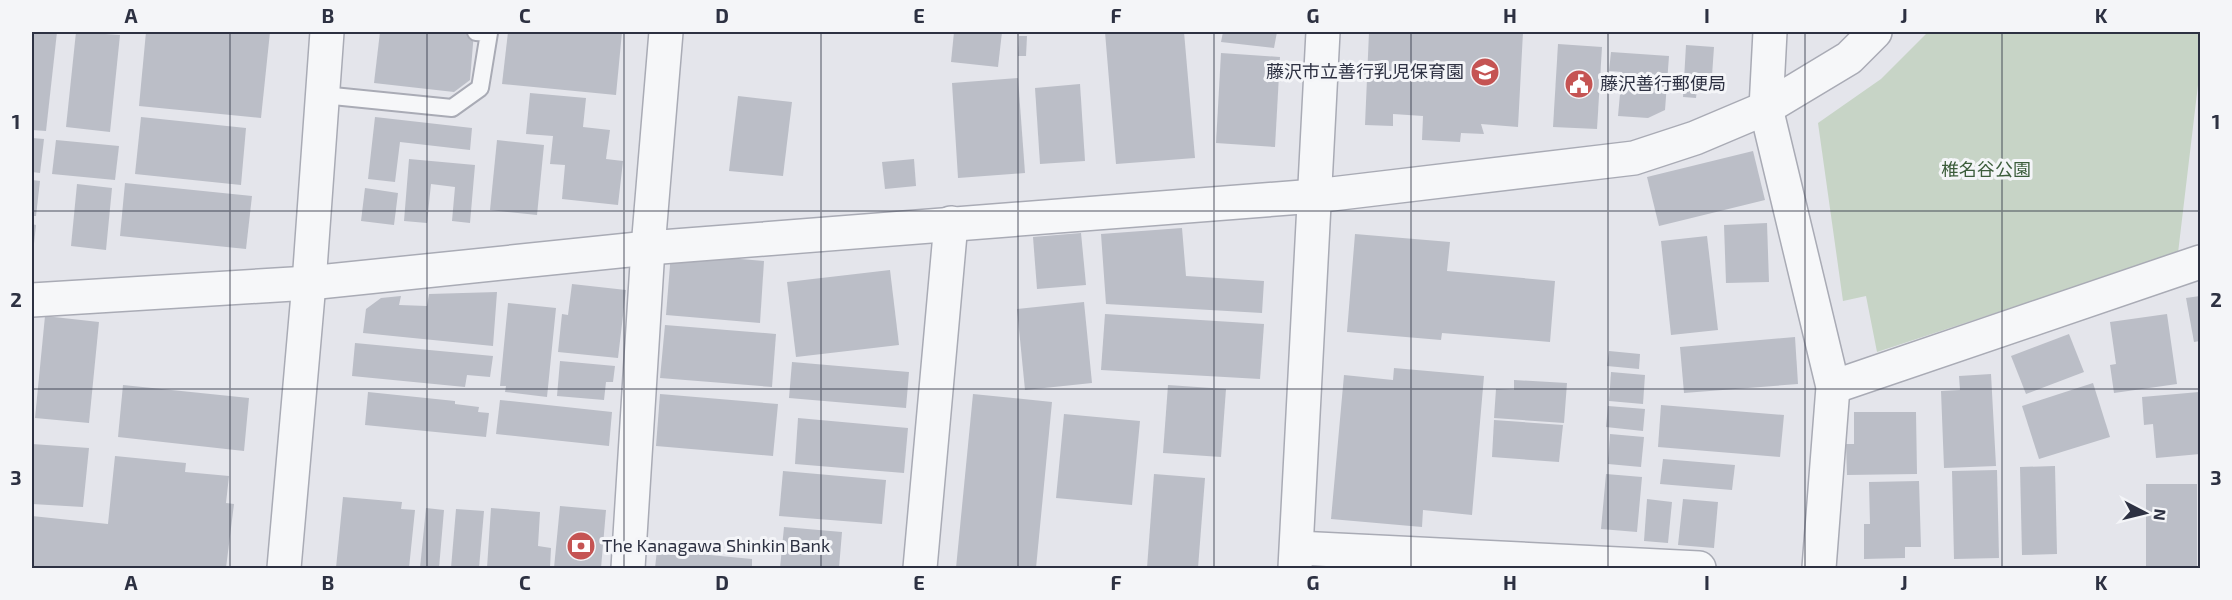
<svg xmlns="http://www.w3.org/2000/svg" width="2232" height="600" font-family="'Exo 2','Noto Sans JP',sans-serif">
<rect width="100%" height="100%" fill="#e4e5eb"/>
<polygon fill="#c7d4c6" points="1928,32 2200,32 2200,68 2178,253 1877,352 1866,296 1843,301 1818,123 1881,79"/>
<g fill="#bbbec7">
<polygon points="32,32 57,32 46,131 32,130"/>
<polygon points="76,32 120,35 110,132 66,127"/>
<polygon points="146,32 270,32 261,118 139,106"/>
<polygon points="380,32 474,32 470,80 454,92 374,83"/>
<polygon points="508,32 622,32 616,95 502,84"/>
<polygon points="954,32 1002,32 998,67 951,62"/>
<polygon points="1105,32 1184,32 1195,158 1116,164"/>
<polygon points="1223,32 1277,32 1274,48 1221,42"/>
<polygon points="1369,32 1523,32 1518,127 1481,124 1484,134 1461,133 1460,142 1422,140 1423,116 1393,114 1393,126 1365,125"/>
<polygon points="1019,36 1027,36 1026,56 1018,56"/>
<polygon points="1558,44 1602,47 1597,129 1553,127"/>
<polygon points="1686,45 1714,47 1711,90 1697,89 1696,98 1683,97"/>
<polygon points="1611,52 1669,56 1665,110 1648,118 1618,116 1622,72 1609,71"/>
<polygon points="1221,53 1280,57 1275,147 1216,143"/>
<polygon points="1018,78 1025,173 958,178 952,83"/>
<polygon points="1080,84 1085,161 1040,164 1035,88"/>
<polygon points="530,93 586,98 583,127 610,130 606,159 623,161 618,205 562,199 565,165 550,164 553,136 526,134"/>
<polygon points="738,96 792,102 783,176 729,171"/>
<polygon points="141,117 246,128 241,185 135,174"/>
<polygon points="375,117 472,128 470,150 400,142 395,182 368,179"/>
<polygon points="32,138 44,139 40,173 32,172"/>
<polygon points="56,140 119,146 115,180 52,174"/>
<polygon points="497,140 544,145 537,215 490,210"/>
<polygon points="1753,151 1765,200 1659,226 1647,177"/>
<polygon points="409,159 475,165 470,223 452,221 455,187 431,184 427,223 404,221"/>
<polygon points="914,159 916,186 885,189 882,162"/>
<polygon points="32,180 40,181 36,216 32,216"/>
<polygon points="125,183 252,196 246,249 120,236"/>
<polygon points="77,184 112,188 106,250 71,246"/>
<polygon points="365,188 398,193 394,225 361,221"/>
<polygon points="1767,223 1769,282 1726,283 1724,225"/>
<polygon points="32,224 36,225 33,253 32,252"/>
<polygon points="1182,228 1186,276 1264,281 1262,313 1106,304 1101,234"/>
<polygon points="1081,233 1086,285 1037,289 1033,237"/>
<polygon points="1355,234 1450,242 1447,271 1555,281 1550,342 1442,333 1441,340 1347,332"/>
<polygon points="1707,236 1718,330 1671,335 1661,241"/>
<polygon points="671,253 764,261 760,323 666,315"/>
<polygon points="890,270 899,345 796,357 787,282"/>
<polygon points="572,284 626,290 618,358 558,352 562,314 568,315"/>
<polygon points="497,292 493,346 363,333 366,309 381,298 401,296 399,305 427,306 429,294"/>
<polygon points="2200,296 2200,341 2194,342 2186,298"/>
<polygon points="1084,302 1092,383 1025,390 1017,309"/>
<polygon points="508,303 556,308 547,397 505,392 506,386 500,386"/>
<polygon points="1105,314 1264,324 1260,379 1101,370"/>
<polygon points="2167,314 2177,384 2114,393 2110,365 2116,364 2110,322"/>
<polygon points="45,316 99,322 89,423 35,418"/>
<polygon points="665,325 776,334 772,387 660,378"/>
<polygon points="2069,334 2084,372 2026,394 2011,356"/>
<polygon points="1795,337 1798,384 1684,393 1680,347"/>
<polygon points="355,343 493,356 490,377 467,375 465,387 352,376"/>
<polygon points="1609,351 1640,354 1639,369 1607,366"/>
<polygon points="560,361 615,366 613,382 606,382 604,400 557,396"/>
<polygon points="792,362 909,372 906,408 789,398"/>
<polygon points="1394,368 1484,376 1472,515 1423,510 1422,527 1331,519 1344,375 1393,380"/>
<polygon points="1611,372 1645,375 1643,404 1609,401"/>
<polygon points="1991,374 1996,466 1944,468 1941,391 1960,390 1959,376"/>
<polygon points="1514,380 1567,383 1564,423 1494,418 1496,389 1514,390"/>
<polygon points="2093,383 2110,437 2039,459 2022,406"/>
<polygon points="123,385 249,398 244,451 118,437"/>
<polygon points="1168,385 1226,389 1221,457 1163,453"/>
<polygon points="368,392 455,401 455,404 479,407 478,412 489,413 486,437 365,425"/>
<polygon points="2199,392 2200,454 2156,458 2153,424 2144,425 2142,397"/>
<polygon points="660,394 778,404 773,456 656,446"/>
<polygon points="973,394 1052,402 1036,568 956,568"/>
<polygon points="500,400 612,412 609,446 496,434"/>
<polygon points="1661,405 1784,415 1780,457 1658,447"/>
<polygon points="1608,406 1645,409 1643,431 1606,427"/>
<polygon points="1854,412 1916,412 1917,474 1847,475 1846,444 1854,444"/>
<polygon points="1064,414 1140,421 1132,505 1056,498"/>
<polygon points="798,418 908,428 904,473 795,464"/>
<polygon points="1494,420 1563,425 1559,462 1492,457"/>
<polygon points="1610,434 1644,437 1641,467 1608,464"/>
<polygon points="32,444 89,448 83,507 32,504"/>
<polygon points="115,456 186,463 185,472 229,476 226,503 234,504 226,568 32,568 32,516 108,524"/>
<polygon points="1663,459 1735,465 1732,490 1660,484"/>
<polygon points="2055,466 2057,554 2022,555 2020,467"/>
<polygon points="1997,470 1999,558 1954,559 1952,471"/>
<polygon points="783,471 886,480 882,524 779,516"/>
<polygon points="1154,474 1205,478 1198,568 1147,568"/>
<polygon points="1606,474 1642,477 1637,532 1601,529"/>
<polygon points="1919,481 1921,547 1905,547 1905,558 1864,559 1864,524 1870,524 1869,482"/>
<rect x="2146" y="484" width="51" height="84"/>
<polygon points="343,497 402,502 401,509 415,510 409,568 336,568"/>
<polygon points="1647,499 1672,502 1668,543 1644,541"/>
<polygon points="1683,499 1718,502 1714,548 1678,545"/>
<polygon points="560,506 606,510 601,568 554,568"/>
<polygon points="426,508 444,510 439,568 420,568"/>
<polygon points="491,508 540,512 538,546 551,548 550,568 487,568"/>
<polygon points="456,509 484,511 479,568 451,568"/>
<polygon points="784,527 842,532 839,568 780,568"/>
<polygon points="657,550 752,559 752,568 655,568"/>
</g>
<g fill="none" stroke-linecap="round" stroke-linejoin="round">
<g stroke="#a9abb5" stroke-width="20">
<polyline id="service" points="323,95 452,108 480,88 489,33 476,32"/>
</g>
<g stroke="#a9abb5" stroke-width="36">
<g id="minor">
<polyline points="1770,32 1766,108 1833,387 1819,568"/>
<polyline points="1833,387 2200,262"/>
<polyline points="1297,548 1699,568"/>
<polyline points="628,568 648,248 666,32"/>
<polyline points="920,568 951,223"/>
</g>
</g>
<g stroke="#a9abb5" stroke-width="36">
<g id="tertiary">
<polyline points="32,300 309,283 648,248 1315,196 1634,158 1695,138 1766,108 1849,58 1875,32"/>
<polyline points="284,568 309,283 327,32"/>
<polyline points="1295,568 1323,32"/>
</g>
</g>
<use href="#service" stroke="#f6f7f9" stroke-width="16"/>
<use href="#minor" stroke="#f6f7f9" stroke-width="33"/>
<use href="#tertiary" stroke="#f6f7f9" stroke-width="33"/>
</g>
<path fill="none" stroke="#2d3142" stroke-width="1.5" stroke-opacity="0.55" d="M230,32V568M427,32V568M624,32V568M821,32V568M1018,32V568M1214,32V568M1411,32V568M1608,32V568M1805,32V568M2002,32V568M32,211H2200M32,389H2200"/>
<defs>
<g id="school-disc" transform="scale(1.5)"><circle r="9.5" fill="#c55453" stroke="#f4f5f8"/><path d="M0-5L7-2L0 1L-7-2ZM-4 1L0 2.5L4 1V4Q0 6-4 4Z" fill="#fff"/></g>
<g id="civic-disc" transform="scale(1.5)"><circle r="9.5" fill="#c55453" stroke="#f4f5f8"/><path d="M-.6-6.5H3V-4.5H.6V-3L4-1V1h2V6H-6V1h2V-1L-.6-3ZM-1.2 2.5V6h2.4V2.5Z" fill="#fff"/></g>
<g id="bank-disc" transform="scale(1.5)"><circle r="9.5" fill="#c55453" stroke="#f4f5f8"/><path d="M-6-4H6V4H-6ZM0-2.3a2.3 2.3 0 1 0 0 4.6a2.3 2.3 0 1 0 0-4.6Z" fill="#fff"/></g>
</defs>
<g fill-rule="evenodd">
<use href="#school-disc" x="1485" y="72"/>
<use href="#civic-disc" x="1579" y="84"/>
<use href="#bank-disc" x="581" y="546"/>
</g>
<g text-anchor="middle" stroke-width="6" stroke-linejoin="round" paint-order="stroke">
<g font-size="18" fill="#2d3142" stroke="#f4f5f8" text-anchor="start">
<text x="1464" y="78" text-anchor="end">藤沢市立善行乳児保育園</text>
<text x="1600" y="90">藤沢善行郵便局</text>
<text x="602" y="552">The Kanagawa Shinkin Bank</text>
</g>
<g font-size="18" fill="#3c5d3b" stroke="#f4f5f8">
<text x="1986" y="176">椎名谷公園</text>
</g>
</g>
<rect width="2232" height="600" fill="none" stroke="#f4f5f8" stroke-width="66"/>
<g transform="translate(2145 513) rotate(97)" stroke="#f4f5f8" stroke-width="4.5" paint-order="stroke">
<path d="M0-4.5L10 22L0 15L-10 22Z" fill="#2d3142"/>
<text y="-9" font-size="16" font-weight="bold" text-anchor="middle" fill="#2d3142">N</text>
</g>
<rect x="33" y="33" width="2166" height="534" fill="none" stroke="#2d3142" stroke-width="2"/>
<g font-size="20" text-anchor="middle" font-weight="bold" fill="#2d3142">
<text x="131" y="23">A</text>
<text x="328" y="23">B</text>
<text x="525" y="23">C</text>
<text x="722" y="23">D</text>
<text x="919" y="23">E</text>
<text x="1116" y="23">F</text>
<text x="1313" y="23">G</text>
<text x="1510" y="23">H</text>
<text x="1707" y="23">I</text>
<text x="1904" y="23">J</text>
<text x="2101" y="23">K</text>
<text x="16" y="129">1</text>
<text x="2216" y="129">1</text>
<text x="16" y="307">2</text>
<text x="2216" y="307">2</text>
<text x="16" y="485">3</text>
<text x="2216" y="485">3</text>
<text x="131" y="590">A</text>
<text x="328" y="590">B</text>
<text x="525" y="590">C</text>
<text x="722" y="590">D</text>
<text x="919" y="590">E</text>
<text x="1116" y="590">F</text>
<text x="1313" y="590">G</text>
<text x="1510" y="590">H</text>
<text x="1707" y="590">I</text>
<text x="1904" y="590">J</text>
<text x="2101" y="590">K</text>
</g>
</svg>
